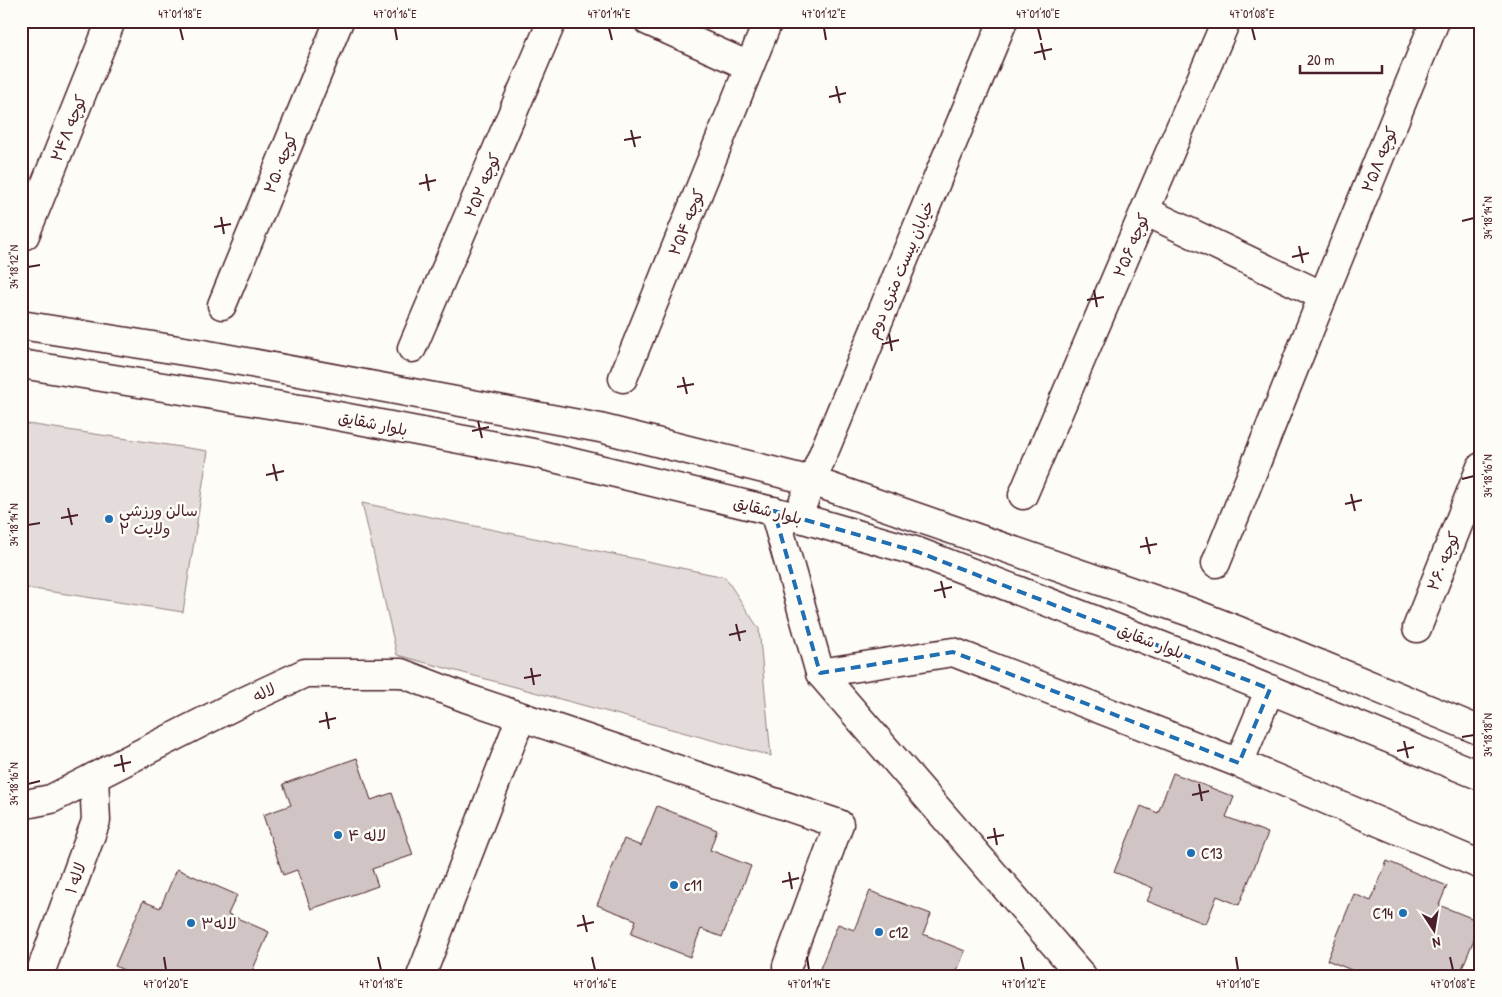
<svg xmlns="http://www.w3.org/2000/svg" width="1502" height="997" font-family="'Patrick Hand','Playpen Sans Arabic',sans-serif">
<rect width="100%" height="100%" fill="#fdfcf7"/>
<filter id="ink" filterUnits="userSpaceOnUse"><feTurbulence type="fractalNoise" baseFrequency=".02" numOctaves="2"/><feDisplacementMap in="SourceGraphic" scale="10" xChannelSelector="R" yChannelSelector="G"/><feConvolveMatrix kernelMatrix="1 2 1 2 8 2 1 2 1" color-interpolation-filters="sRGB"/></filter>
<g filter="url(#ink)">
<g fill="#e3dcda" stroke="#967e82">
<polygon points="21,423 208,451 183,612 21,587"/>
<polygon points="362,503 725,577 759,629 771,756 397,655"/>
</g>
<g fill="#d0c5c4" stroke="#4a1f2b">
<polygon points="357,758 371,800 392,793 413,855 372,869 378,886 311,909 297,870 283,875 263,815 291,805 283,784"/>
<polygon points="1173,773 1234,797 1226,817 1268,833 1239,905 1217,896 1206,924 1147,901 1153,888 1114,872 1141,806 1158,813"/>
<polygon points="657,806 717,830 710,850 751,866 722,937 701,929 690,957 631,934 636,920 597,905 624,839 641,846"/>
<polygon points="1387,861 1447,886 1439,905 1481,922 1459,976 1366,976 1327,960 1354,894 1371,901"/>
<polygon points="177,869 237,895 228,914 269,932 250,976 137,976 115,966 143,901 160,908"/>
<polygon points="870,891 931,914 923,934 965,951 955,976 817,976 838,924 854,930"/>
</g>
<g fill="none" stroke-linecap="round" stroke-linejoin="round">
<g stroke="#4a1f2b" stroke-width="31">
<g id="minor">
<polyline points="648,21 749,66"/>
<polyline points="1145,211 1323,296"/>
<polyline points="25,235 111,21"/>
<polyline points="222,305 339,21"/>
<polyline points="412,348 552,21"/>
<polyline points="623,378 768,21"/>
<polyline points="1023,495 1226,21"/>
<polyline points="774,511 820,673 1082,976"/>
<polyline points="797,517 1003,21"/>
<polyline points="1216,563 1323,296 1435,21"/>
<polyline points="1417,628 1481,467"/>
<polyline points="820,673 953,652 1239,763 1481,865"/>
<polyline points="1239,763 1270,689"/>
<polyline points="21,805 51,799 234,706 305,673 401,673 466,698 839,824 787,966"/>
<polyline points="39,976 96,821 94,777"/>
<polyline points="421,976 521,717"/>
</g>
</g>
<g stroke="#4a1f2b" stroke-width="31">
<g id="major">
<polyline points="21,325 203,354 600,428 812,481 1193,613 1239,631 1481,731"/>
<polyline points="21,364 306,410 533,453 797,517 918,552 1180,653 1481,776"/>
</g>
</g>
<use href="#minor" stroke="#fdfcf7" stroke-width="28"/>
<use href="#major" stroke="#fdfcf7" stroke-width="28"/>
</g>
</g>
<path fill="none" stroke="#1f6fb2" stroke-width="4" stroke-dasharray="10 6" stroke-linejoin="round" d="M774,511L918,552L1270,689L1239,763L953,652L820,673Z"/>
<path fill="none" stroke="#4a1f2b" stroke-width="2" d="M180,28L183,40M395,28L397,40M609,28L612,40M824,28L826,40M1038,28L1041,40M1252,28L1255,40M1041,43L1045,60M1034,53L1052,49M836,86L840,103M829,97L846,93M631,130L635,147M624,140L641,137M426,174L429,191M419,184L436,180M221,217L224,234M1462,221L1474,218M214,227L231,224M1299,246L1303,263M1292,257L1309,253M28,267L40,265M1094,290L1097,307M1087,300L1104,297M889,334L892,351M882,344L899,340M683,377L687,394M677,387L694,384M478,421L482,438M472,431L489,427M273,464L277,481M266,475L284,471M1462,479L1474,476M1351,494L1355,511M1345,504L1362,500M68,508L72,525M61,518L78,515M28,525L40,523M1146,537L1150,554M1140,547L1157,544M941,581L945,598M934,591L952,587M736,624L740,641M729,635L746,631M531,668L534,685M524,678L541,675M326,712L329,729M319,722L336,718M1462,737L1474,735M1404,741L1408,758M1397,751L1414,747M121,755L124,772M114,766L131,762M28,784L40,781M1199,784L1202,801M1192,795L1209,791M994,828L997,845M987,838L1004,835M789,872L792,889M782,882L799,878M583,915L587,932M577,926L594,922M164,957L166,970M378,957L381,970M592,957L595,970M807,957L809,970M1021,957L1024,970M1236,957L1238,970M1450,957L1453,970"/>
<g fill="#1f6fb2" stroke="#fdfcf7" stroke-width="2">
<circle cx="109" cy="519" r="5"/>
<circle cx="338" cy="835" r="5"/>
<circle cx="1191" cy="853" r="5"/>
<circle cx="674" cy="885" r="5"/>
<circle cx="1403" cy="913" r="5"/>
<circle cx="191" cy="923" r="5"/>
<circle cx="879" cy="932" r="5"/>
</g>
<g text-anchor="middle" stroke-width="5" stroke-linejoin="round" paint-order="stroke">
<g font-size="16" fill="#4a1f2b" stroke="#fdfcf7">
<text transform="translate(68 128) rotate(-68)" y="6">کوچه ۲۴۸</text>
<text transform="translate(1379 159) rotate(-68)" y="6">کوچه ۲۵۸</text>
<text transform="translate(280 163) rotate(-68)" y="6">کوچه ۲۵۰</text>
<text transform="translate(482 185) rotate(-67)" y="6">کوچه ۲۵۲</text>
<text transform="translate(686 222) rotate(-68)" y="6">کوچه ۲۵۴</text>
<text transform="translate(1131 245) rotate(-67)" y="6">کوچه ۲۵۶</text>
<text transform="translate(900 269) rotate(-67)" y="6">خیابان بیست متری دوم</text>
<text transform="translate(373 423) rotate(11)" y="6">بلوار شقایق</text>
<text transform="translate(768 510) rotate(14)" y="6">بلوار شقایق</text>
<text transform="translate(1443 561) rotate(-68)" y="6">کوچه ۲۶۰</text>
<text transform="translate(1151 641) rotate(21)" y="6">بلوار شقایق</text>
<text transform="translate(264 692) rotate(-25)" y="6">لاله</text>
<text transform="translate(75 878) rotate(-70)" y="6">لاله ۱</text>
</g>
<g font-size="16" fill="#4a1f2b" stroke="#fdfcf7" text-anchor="start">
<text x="119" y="516">سالن ورزشی<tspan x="119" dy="18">ولایت ۲</tspan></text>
<text x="348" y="841">لاله ۴</text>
<text x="1201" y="859">C13</text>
<text x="684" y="891">c11</text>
<text x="1393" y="919" text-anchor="end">C14</text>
<text x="201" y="929">لاله۳</text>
<text x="889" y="938">c12</text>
</g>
</g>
<rect width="1502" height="997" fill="none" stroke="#fdfcf7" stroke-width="55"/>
<g transform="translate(1434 930) rotate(168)" stroke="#fdfcf7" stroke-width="4" paint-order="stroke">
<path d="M0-4L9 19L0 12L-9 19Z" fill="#4a1f2b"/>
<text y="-8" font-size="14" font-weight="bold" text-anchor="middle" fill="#4a1f2b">N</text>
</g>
<path d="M1300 65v8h82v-8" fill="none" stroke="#4a1f2b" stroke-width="2.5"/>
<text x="1307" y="65" font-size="15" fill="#4a1f2b" stroke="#fdfcf7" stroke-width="4" paint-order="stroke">20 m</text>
<rect x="28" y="28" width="1446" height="942" fill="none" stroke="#4a1f2b" stroke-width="2"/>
<g font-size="12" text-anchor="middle" fill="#4a1f2b">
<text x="180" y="18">47°01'18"E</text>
<text x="395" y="18">47°01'16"E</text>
<text x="609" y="18">47°01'14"E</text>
<text x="824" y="18">47°01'12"E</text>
<text x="1038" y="18">47°01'10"E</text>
<text x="1252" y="18">47°01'08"E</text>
<text transform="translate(1488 218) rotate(-90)" y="4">34°18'14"N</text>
<text transform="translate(14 267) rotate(-90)" y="4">34°18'12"N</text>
<text transform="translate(1488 476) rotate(-90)" y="4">34°18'16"N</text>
<text transform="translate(14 525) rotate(-90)" y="4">34°18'14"N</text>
<text transform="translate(1488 735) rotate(-90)" y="4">34°18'18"N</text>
<text transform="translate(14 784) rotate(-90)" y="4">34°18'16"N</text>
<text x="166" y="988">47°01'20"E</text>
<text x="381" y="988">47°01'18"E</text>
<text x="595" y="988">47°01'16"E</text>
<text x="809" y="988">47°01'14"E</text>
<text x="1024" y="988">47°01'12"E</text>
<text x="1238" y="988">47°01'10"E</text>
<text x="1453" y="988">47°01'08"E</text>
</g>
</svg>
